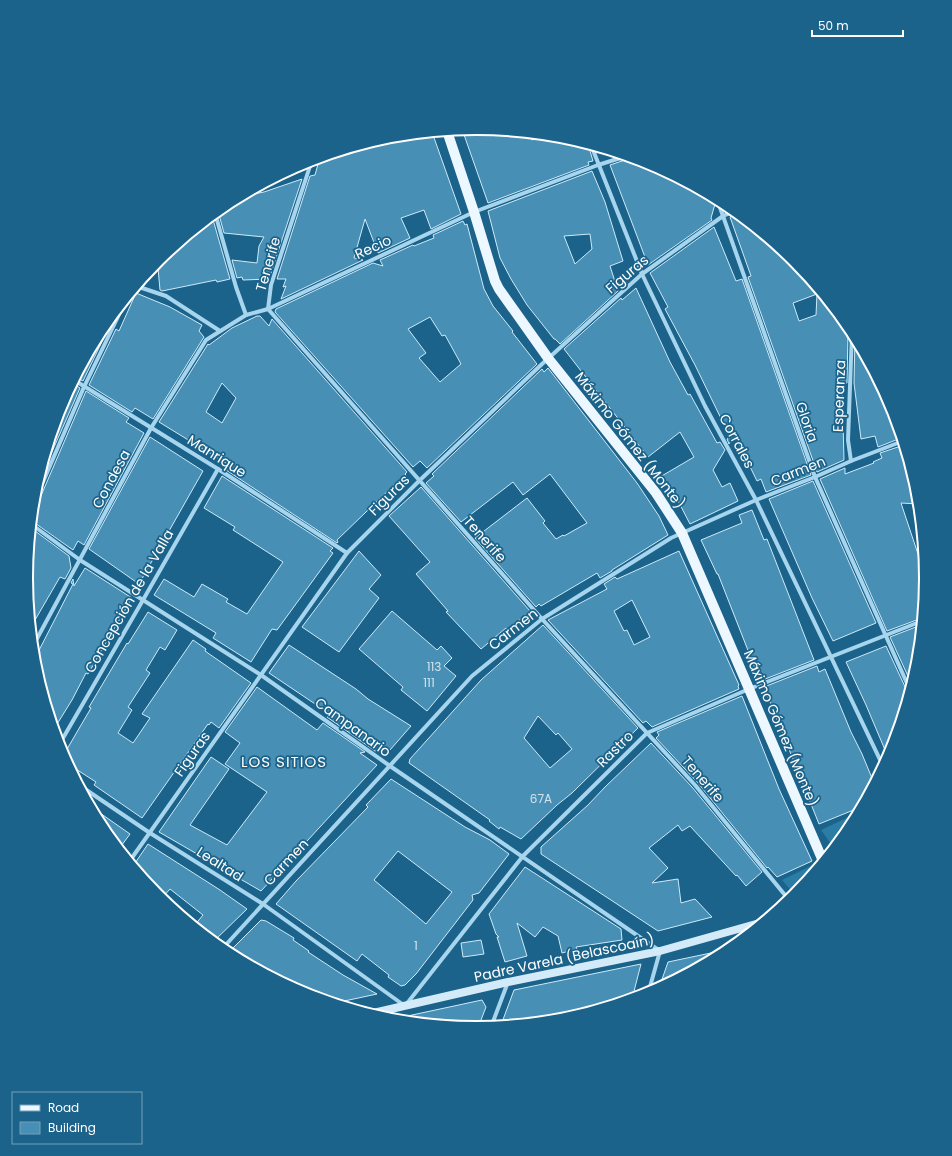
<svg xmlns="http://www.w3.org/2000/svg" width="952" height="1156" font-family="Poppins,sans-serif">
<rect width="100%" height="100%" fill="#1b638a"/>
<g fill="#2b7da6">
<polygon points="855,814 857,816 850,828 834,848 821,830"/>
<polygon points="817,863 818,867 795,895 782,880"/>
</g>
<g fill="#488fb5" stroke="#cceaf9" fill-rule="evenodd">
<polygon points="476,128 529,133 532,140 546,135 564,137 588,144 593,161 588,162 589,165 488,203 462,129"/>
<polygon points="432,132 461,214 431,229 424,210 401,218 410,238 378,253 365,219 354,258 363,260 281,299 286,286 283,287 286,279 277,279 310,176 315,175 320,157 388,137"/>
<polygon points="630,157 648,162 714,197 715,204 711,218 712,220 648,265 610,165 628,159"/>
<path d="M592,171L605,202L623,261L610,266L618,291L560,344L555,339H554L527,305L511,279L500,258L488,211ZM590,234L592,249L575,264L564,236Z"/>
<polygon points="302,179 269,279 243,280 242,277 237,278 232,260 257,263 259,246 264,237 224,233 218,211 225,205 249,195 264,192"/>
<path d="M738,213L794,260L851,329L848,332L847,383L842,384L844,460L817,472L748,277L751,276L730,217ZM817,294L816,315L799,321L793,303Z"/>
<polygon points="212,216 230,279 217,282 216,280 162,291 160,290 158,268 152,267 158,260"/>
<path d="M463,221L465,225L467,224L484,289L493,306L513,331L512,332L537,364L427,468L420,461L413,467L275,312L276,309L373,263L383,266L380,260L413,245L414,246L434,238L433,235ZM430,317L442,336L445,335L461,364L440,382L419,358L426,353L408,329Z"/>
<polygon points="714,227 736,281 742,279 811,475 766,492 761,479 757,481 735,436 729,444 727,439 730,437 695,365 665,309 668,307 650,273"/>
<polygon points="636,288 670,362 688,395 690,394 717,443 720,442 725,450 713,470 722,487 730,483 738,501 690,524 675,495 660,477 694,457 680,432 648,457 564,349 621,298 622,300"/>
<polygon points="136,293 170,307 202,325 199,331 204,337 153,419 135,408 132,412 89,385 116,329 119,331"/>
<path d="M257,316H260L269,326L272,319L407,472L405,474L406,475L395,486L394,485L337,540L338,542L337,543L226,470L229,465L159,422L208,344L209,345L232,328ZM222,383L236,398L222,423L206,412Z"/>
<polygon points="106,323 110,325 83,381 76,377 102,328"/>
<polygon points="855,338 892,406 901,438 878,447 875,436 861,439 854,383"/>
<polygon points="548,368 637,483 659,516 668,535 612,570 612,571 600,578 597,573 541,606 539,604 536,607 475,538 527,498 545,521 543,523 556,539 563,535 564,536 587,523 550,474 523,495 513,482 461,522 426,483 434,476 432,474 542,369 544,372"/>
<polygon points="72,383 80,388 34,493 60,406"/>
<polygon points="86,391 129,418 126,422 144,433 84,545 78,541 73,550 32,521 37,505"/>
<polygon points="150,437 203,471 139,584 89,549"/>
<polygon points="904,445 917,490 919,504 901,503 926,578 922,618 887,631 820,479 845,468 845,474 874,463 873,462 882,458 880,453"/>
<polygon points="222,476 333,548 330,551 333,553 277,630 272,629 251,662 213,638 216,633 154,595 164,579 194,597 202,584 228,599 226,602 247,614 283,562 233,530 235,527 204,508"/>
<polygon points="813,481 876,623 833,641 812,598 769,499"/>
<polygon points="421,487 530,611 508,630 506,628 481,649 446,612 448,611 416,574 430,562 389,516"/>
<polygon points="752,510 764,540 767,539 814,660 760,681 718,574 717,574 701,540 742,523 739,515"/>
<polygon points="31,528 69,556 71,568 65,579 60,577 31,627 26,578"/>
<polygon points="359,551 381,575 369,589 379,598 339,652 302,627"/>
<path d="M679,551L739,685L738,686L739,689L652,727L646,721L643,723L548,620L607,589L604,584L615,577L617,579ZM632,600L650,637L634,645L627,630L624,631L614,611Z"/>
<polygon points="85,568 132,598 88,674 86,673 72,700 54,729 44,696 47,690 41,686 34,660 73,584 71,583 73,579 74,586"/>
<polygon points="392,611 437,650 441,646 452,658 444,666 456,676 427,711 401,690 403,687 359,649"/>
<polygon points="148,612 177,630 165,650 160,647 146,670 150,673 128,707 132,710 118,733 133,743 150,718 142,714 193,640 206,649 205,651 251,683 219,728 211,722 209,725 208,724 142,818 94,785 96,782 68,764 63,756 91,708 89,707 127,643 128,644"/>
<path d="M543,625L638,728L572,793L557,805L521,839L500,827L499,829L489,821L490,820L409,763L410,759L481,680ZM538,716L556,735L558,733L572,749L550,768L524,738Z"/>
<polygon points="921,625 917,666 912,685 890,637"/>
<polygon points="289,645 356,689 368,699 411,726 390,750 375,751 327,717 330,714 269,673"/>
<polygon points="886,646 907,691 909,693 892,750 888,757 866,705 846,662"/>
<polygon points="817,666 819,672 825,669 851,732 862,754 874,783 861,807 819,824 764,687"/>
<polygon points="257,687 317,730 323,723 365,752 360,753 377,765 261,891 159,832 211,757 229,769 190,825 227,845 267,792 225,764 240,743 225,732"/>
<polygon points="742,696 779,789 812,861 777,877 768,867 767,868 698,783 656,738 659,735 657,732"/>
<polygon points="651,743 692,787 762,872 746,886 737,875 736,876 690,826 682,831 678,825 649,848 668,868 652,883 678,879 681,903 695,899 712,917 658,931 541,854 541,847 588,805 605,787"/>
<path d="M391,779L465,827L490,840L509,854L479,893L472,895L473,900L416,974L405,985L401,986L388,977L389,975L362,954L357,961L276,904L296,881L368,807L366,805ZM398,851L452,892L426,924L374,880Z"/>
<polygon points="90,806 130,834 119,849 102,828"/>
<polygon points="148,844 220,890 247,909 213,942 194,926 203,915 170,889 161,899 150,887 154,883 138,872 133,866"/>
<polygon points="525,867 621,929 622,940 576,947 577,949 562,953 558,936 543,927 535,937 517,923 527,956 505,962 497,937 499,937 496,934 489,914"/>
<polygon points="261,920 266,921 294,938 293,940 309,951 308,952 343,975 377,994 335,1003 304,994 254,967 253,964 232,949"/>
<polygon points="481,940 484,954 463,957 461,943"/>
<polygon points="725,950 726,952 659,988 668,962"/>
<polygon points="641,964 632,999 578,1015 553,1020 501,1025 514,990"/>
<polygon points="482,1000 486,1007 478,1028 398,1020 398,1018"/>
</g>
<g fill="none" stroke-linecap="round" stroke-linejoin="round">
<g stroke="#a6d5ed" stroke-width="4">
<polyline points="591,145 642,274 705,406 756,500 883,766"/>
<polyline points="312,160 271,285 268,309 542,619 695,785 789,900"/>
<polyline points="254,189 310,166"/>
<polyline points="717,199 815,477 910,690"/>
<polyline points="215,213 236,287 246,315"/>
<polyline points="136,286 166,296 220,331"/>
<polyline points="74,380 218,469 347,553"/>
<polyline points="851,461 848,440 852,332"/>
<polyline points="33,505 84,387 127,298"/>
<polyline points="31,524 80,560 261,675 390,766 660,951 648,994"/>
<polyline points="33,646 151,428 206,340 246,315 268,309 474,212 598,165 627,156"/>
<polyline points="59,745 143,600 218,469"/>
<polyline points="79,785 150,833 263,904 405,1006 523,856 647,733 749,689 922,621"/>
<polyline points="129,862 347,553 419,481 542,364 642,274 723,216 735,211"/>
<polyline points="222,949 472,676 542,619 671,538 756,500 815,477 851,461 903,441"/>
<polyline points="491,1027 508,982"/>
</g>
<polyline stroke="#d3ebf9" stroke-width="8" points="369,1014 508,982 660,951 763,922"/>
<polyline stroke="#ecf7ff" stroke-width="10" points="447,131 474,212 495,281 499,289 548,358 656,493 682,533 823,861"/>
</g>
<g text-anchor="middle" stroke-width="3.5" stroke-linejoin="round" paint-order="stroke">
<g font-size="12" fill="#d1e3ec">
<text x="434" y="671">113</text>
<text x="429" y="687">111</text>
<text x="541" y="803">67A</text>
<text x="416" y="950">1</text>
</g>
<g font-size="14" fill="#fff" stroke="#1b638a">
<text transform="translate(373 247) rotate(-25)" y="5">Recio</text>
<text transform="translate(268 264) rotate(-74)" y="5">Tenerife</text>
<text transform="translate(627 274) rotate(-40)" y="5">Figuras</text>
<text transform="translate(839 396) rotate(-88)" y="5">Esperanza</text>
<text transform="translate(807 422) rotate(71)" y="5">Gloria</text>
<text transform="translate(630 440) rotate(52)" y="5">Máximo Gómez (Monte)</text>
<text transform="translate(737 441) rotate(62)" y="5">Corrales</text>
<text transform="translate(217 456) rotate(32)" y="5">Manrique</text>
<text transform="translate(798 471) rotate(-22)" y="5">Carmen</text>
<text transform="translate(111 479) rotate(-62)" y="5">Condesa</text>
<text transform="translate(389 495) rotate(-45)" y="5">Figuras</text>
<text transform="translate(485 539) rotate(48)" y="5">Tenerife</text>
<text transform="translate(129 601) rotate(-60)" y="5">Concepción de la Valla</text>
<text transform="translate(513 629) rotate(-38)" y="5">Carmen</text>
<text transform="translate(353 727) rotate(36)" y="5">Campanario</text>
<text transform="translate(781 728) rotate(67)" y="5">Máximo Gómez (Monte)</text>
<text transform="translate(615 749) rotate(-45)" y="5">Rastro</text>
<text transform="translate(192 754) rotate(-55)" y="5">Figuras</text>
<text transform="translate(703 779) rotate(49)" y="5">Tenerife</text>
<text transform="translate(286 862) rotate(-47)" y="5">Carmen</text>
<text transform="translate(220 864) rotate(32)" y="5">Lealtad</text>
<text transform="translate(564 958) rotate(-12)" y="5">Padre Varela (Belascoaín)</text>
</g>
<g font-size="15" letter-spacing="1" fill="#fff" stroke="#1b638a">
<text x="284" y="767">LOS SITIOS</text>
</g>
</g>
<path d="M0 0H952V1156H0ZM33 578a443 443 0 1 1 886 0a443 443 0 1 1-886 0Z" fill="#1b638a" fill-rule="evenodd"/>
<path fill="none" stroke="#fff" stroke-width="2" d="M33 578a443 443 0 1 1 886 0a443 443 0 1 1-886 0Z"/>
<rect x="12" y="1092" width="130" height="52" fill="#1b638a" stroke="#76a1b9"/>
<rect x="20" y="1105" width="20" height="6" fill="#ecf7ff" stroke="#76a1b9"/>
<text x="48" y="1112" font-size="12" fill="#ffffff">Road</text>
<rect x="20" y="1122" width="20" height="12" fill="#488fb5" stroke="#76a1b9"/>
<text x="48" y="1132" font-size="12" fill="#ffffff">Building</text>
<path d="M812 30v6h91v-6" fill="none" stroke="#ffffff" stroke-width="2"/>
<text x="818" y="30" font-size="12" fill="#ffffff" stroke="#1b638a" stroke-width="3" paint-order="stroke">50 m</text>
</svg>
